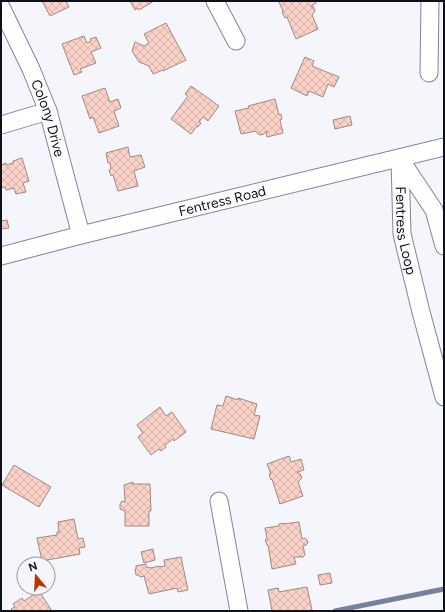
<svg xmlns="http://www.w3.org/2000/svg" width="445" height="612" font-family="Figtree,sans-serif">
<defs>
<pattern id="building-cross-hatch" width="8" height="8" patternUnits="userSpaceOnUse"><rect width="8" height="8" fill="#fad1c6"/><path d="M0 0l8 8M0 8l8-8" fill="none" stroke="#d5b2aa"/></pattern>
</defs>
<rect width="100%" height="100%" fill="#f4f6fb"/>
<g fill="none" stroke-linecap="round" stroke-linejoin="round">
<polyline stroke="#77809f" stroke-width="5" points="335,611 444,589"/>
</g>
<g fill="url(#building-cross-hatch)" stroke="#a38880">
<polygon points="42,1 66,1 69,7 50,16"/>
<polygon points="130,1 154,1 139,10 138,8 135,10"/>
<polygon points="280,1 315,1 316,3 311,6 313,6 315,11 312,15 318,29 296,39 287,17 285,18 282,12 283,11 279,2"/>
<polygon points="166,23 186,60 163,71 163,70 153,74 149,66 139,62 132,51 135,42 144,46 149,43 144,34"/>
<polygon points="84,36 87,43 91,41 90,39 96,37 101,48 91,52 96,63 80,69 82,72 74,75 62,44"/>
<polygon points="305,57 314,61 312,66 339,77 334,87 328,84 323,97 309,91 307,96 291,88"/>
<polygon points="191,86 219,106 208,121 203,117 199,122 201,123 198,127 197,126 191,134 171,119 188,96 185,94"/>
<polygon points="105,88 110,102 118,99 121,108 114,111 119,126 99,133 93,117 90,119 82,96"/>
<polygon points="275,99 279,115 281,114 282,119 280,120 283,133 267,137 266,131 264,134 260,135 257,133 256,131 241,134 235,111 249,108 248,106"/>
<polygon points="350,116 352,125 335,129 333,120"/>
<polygon points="128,147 130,157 141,155 145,167 134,171 138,186 118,191 113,175 111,176 109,170 111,169 110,163 108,163 106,153"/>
<polygon points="22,158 29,181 23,183 26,192 16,194 14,188 6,190 5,187 1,188 1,165 6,163 6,165 13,163 13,161"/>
<polygon points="7,220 9,228 1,229 1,221"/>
<polygon points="226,396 238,400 238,398 257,404 254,415 260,416 254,439 211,429 217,405 223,406"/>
<polygon points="160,407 166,416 172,412 186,432 174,441 173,439 165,445 166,447 161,451 159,449 151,455 138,437 143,433 137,425"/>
<polygon points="289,456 291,462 301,459 304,470 297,472 300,474 302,478 298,482 303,496 280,504 272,479 271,480 269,474 271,474 267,464"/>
<polygon points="14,465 51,487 39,507 2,485"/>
<polygon points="133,482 133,484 150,484 151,511 149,511 149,526 125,526 125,511 120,509 120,504 122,501 125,502 124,485"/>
<polygon points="74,519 78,539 83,538 85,547 79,548 80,554 42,561 37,538 57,535 57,532 59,532 58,522"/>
<polygon points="299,522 302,539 305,538 307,540 308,543 306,545 303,546 305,555 303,557 294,557 296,564 272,569 268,545 267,545 265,540 267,539 265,528 279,526 279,524 283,523 283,524"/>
<polygon points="153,549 155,560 144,563 141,552"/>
<polygon points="181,557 188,590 178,592 177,588 149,594 144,576 140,577 139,575 136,575 135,569 136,569 136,566 146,564 146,567 151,568 159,566 159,567 165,566 164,560"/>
<polygon points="330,573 332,583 320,585 318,575"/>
<polygon points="307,587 312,610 305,611 272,611 268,590 278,588 279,592"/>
<polygon points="39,591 52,611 13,611 11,609 15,607 13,604 22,598 24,601"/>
</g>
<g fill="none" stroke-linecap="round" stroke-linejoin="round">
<g stroke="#7f859c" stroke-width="19">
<g id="minor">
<polyline points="215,1 236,41"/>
<path id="s1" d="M1,7L31,69L48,111L81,235"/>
<polyline points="429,73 430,1"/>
<polyline points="1,125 48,111"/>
<path id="s2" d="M400,159L402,234L421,312L444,397"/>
<polyline points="400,159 434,210 444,246"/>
<path id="s3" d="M1,256L81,235L444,147"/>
<polyline points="219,501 239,611"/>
</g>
</g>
<use href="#minor" stroke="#fff" stroke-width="17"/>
</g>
<g text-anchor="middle" stroke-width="4" stroke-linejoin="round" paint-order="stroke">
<g font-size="14" fill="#0f111a" stroke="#f4f6fb">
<text dy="5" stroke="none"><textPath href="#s1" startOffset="121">Colony Drive</textPath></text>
<text dy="5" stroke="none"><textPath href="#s3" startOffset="228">Fentress Road</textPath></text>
<text dy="5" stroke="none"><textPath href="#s2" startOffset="72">Fentress Loop</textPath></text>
</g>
</g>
<rect width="445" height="612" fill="none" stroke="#0f111a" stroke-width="4"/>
<g transform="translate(36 576) rotate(342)"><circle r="19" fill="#f4f6fb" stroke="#989aa1"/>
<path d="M0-3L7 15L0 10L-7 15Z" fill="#bc3400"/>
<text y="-6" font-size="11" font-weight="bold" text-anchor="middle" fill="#0f111a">N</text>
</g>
</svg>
